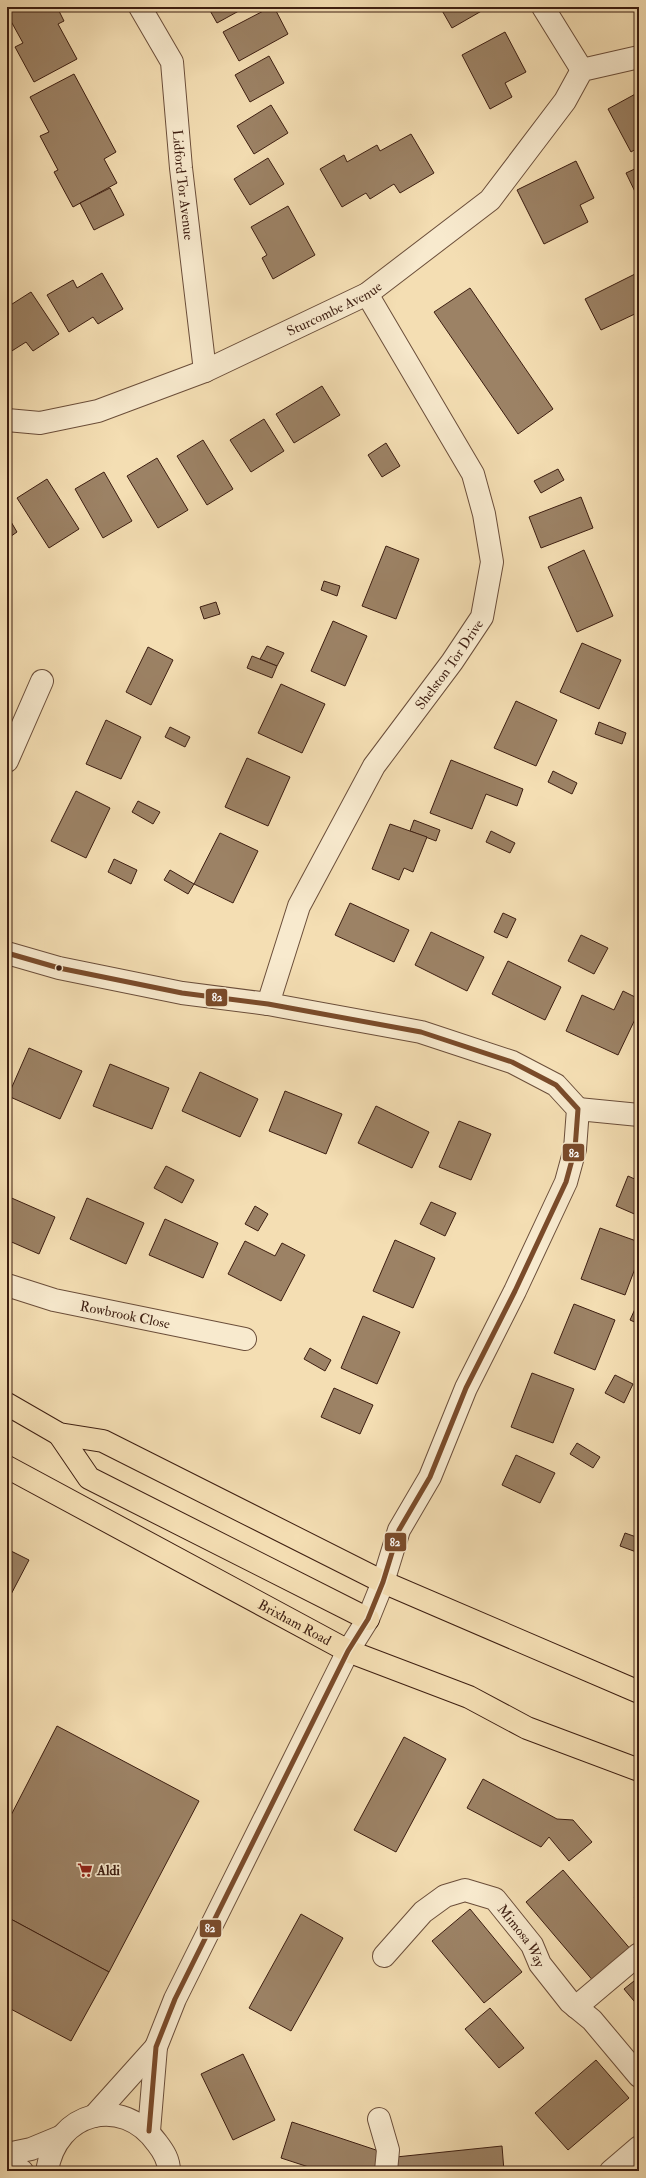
<svg xmlns="http://www.w3.org/2000/svg" width="646" height="2178" font-family="'IM FELL Double Pica',serif">
<rect width="100%" height="100%" fill="#f4deb3"/>
<filter id="stains"><feTurbulence type="fractalNoise" baseFrequency=".005" numOctaves="4"/><feColorMatrix values="0 0 0 0 .2 0 0 0 0 .09 0 0 0 0 .02 0 0 0 .5 -.17"/></filter>
<radialGradient id="worn" r=".72"><stop offset=".6" stop-color="#630" stop-opacity="0"/><stop offset="1" stop-color="#630" stop-opacity=".3"/></radialGradient>
<g fill="#9c8265" stroke="#3d1e11">
<polygon points="7,7 57,7 64,21 58,24 77,59 34,82 15,47 23,43 7,14"/>
<polygon points="208,7 246,7 217,23"/>
<polygon points="271,7 274,7 288,34 239,61 223,32"/>
<polygon points="440,7 484,7 485,9 452,28"/>
<polygon points="505,32 526,72 505,83 512,97 490,109 462,55"/>
<polygon points="269,56 284,83 250,102 235,75"/>
<polygon points="74,74 116,152 104,159 117,183 73,207 54,172 58,170 40,136 49,132 30,97"/>
<polygon points="639,92 639,147 631,152 608,109"/>
<polygon points="271,105 288,133 254,154 237,126"/>
<polygon points="411,134 434,173 400,193 394,184 370,199 366,193 342,207 320,169 344,155 347,162 377,145 380,151"/>
<polygon points="268,158 284,184 250,205 234,179"/>
<polygon points="576,161 594,198 580,205 588,222 544,244 517,190"/>
<polygon points="639,167 639,200 626,173"/>
<polygon points="110,188 124,215 94,230 80,203"/>
<polygon points="288,206 315,255 273,279 262,258 267,255 251,227"/>
<polygon points="639,272 639,299 635,301 639,312 601,330 585,299"/>
<polygon points="102,273 123,309 98,324 93,317 69,332 47,295 73,280 77,288"/>
<polygon points="470,288 553,409 518,434 434,312"/>
<polygon points="31,292 59,334 33,351 26,342 7,354 7,303 9,306"/>
<polygon points="322,386 340,415 294,443 276,414"/>
<polygon points="264,419 284,451 251,472 230,440"/>
<polygon points="203,440 233,489 207,505 177,456"/>
<polygon points="386,443 400,466 382,477 368,455"/>
<polygon points="157,458 188,510 158,528 127,476"/>
<polygon points="558,469 564,480 541,493 534,481"/>
<polygon points="104,472 132,521 103,538 75,489"/>
<polygon points="47,479 79,529 49,548 17,498"/>
<polygon points="581,497 593,528 541,548 529,517"/>
<polygon points="7,515 17,532 7,539"/>
<polygon points="386,546 419,559 396,619 362,606"/>
<polygon points="584,550 613,616 577,632 548,567"/>
<polygon points="324,581 340,586 337,596 321,590"/>
<polygon points="216,602 220,614 204,619 200,607"/>
<polygon points="333,621 367,636 345,686 311,671"/>
<polygon points="582,643 621,660 599,709 560,692"/>
<polygon points="267,646 284,653 277,666 260,659"/>
<polygon points="148,647 173,660 151,705 126,692"/>
<polygon points="252,656 277,666 272,678 247,668"/>
<polygon points="281,684 325,704 302,753 258,733"/>
<polygon points="516,701 557,720 536,766 494,748"/>
<polygon points="106,720 141,737 121,779 86,764"/>
<polygon points="599,722 626,733 622,744 595,734"/>
<polygon points="170,727 190,737 185,747 165,737"/>
<polygon points="247,758 290,777 268,826 225,807"/>
<polygon points="451,760 523,789 517,806 486,794 472,829 430,813"/>
<polygon points="553,771 577,783 572,794 548,782"/>
<polygon points="76,791 110,808 86,858 51,841"/>
<polygon points="138,801 160,812 153,824 132,812"/>
<polygon points="414,820 440,830 436,841 410,831"/>
<polygon points="390,824 427,837 413,872 404,868 399,880 372,869"/>
<polygon points="491,831 515,843 510,853 486,842"/>
<polygon points="220,833 258,851 233,903 194,884"/>
<polygon points="114,859 137,870 131,884 108,872"/>
<polygon points="170,870 194,884 188,894 164,880"/>
<polygon points="350,903 409,930 394,962 335,935"/>
<polygon points="503,913 516,919 507,938 494,932"/>
<polygon points="431,932 484,957 467,991 415,965"/>
<polygon points="581,935 608,948 594,974 568,961"/>
<polygon points="508,961 561,987 545,1020 492,994"/>
<polygon points="623,991 639,999 639,1011 618,1055 566,1031 582,995 614,1010"/>
<polygon points="29,1048 82,1071 60,1119 8,1096"/>
<polygon points="110,1064 169,1088 152,1129 93,1106"/>
<polygon points="200,1072 258,1099 240,1137 182,1111"/>
<polygon points="285,1091 342,1114 326,1154 269,1131"/>
<polygon points="376,1106 429,1132 412,1168 358,1143"/>
<polygon points="459,1121 491,1134 471,1180 439,1167"/>
<polygon points="166,1166 194,1180 182,1203 154,1188"/>
<polygon points="628,1176 639,1181 639,1216 616,1206"/>
<polygon points="7,1196 55,1217 39,1254 7,1240"/>
<polygon points="87,1198 144,1223 126,1264 70,1239"/>
<polygon points="431,1202 456,1213 445,1236 420,1224"/>
<polygon points="255,1206 268,1214 258,1231 245,1224"/>
<polygon points="165,1219 218,1243 203,1278 149,1255"/>
<polygon points="600,1228 639,1242 639,1258 625,1295 581,1279"/>
<polygon points="395,1240 435,1258 413,1308 373,1291"/>
<polygon points="245,1241 275,1256 282,1243 305,1255 281,1301 228,1274"/>
<polygon points="574,1304 615,1320 595,1370 554,1353"/>
<polygon points="635,1309 639,1311 639,1324 630,1320"/>
<polygon points="363,1316 400,1332 377,1384 341,1368"/>
<polygon points="310,1348 331,1360 325,1371 304,1359"/>
<polygon points="532,1373 574,1389 553,1443 511,1427"/>
<polygon points="615,1375 633,1384 624,1403 605,1393"/>
<polygon points="334,1388 373,1405 360,1434 321,1417"/>
<polygon points="577,1443 600,1457 593,1468 570,1454"/>
<polygon points="516,1455 555,1473 540,1503 502,1485"/>
<polygon points="625,1533 639,1538 639,1553 620,1546"/>
<polygon points="7,1549 29,1560 7,1602"/>
<polygon points="57,1726 199,1801 109,1972 7,1917 7,1823"/>
<polygon points="404,1737 446,1759 396,1852 354,1830"/>
<polygon points="483,1779 557,1819 573,1820 592,1842 569,1861 549,1837 541,1847 467,1808"/>
<polygon points="563,1870 632,1951 595,1983 526,1902"/>
<polygon points="639,1893 639,1903 634,1897"/>
<polygon points="470,1909 522,1972 484,2003 432,1941"/>
<polygon points="301,1914 343,1938 291,2031 249,2008"/>
<polygon points="7,1917 109,1972 71,2041 7,2007"/>
<polygon points="639,1977 639,2007 624,1989"/>
<polygon points="490,2008 524,2048 499,2068 465,2029"/>
<polygon points="243,2054 275,2120 233,2140 201,2074"/>
<polygon points="596,2060 629,2098 568,2150 535,2113"/>
<polygon points="292,2122 382,2152 376,2171 321,2171 281,2158"/>
<polygon points="502,2146 504,2171 398,2171 396,2157"/>
</g>
<g fill="none" stroke-linecap="round" stroke-linejoin="round">
<g stroke="#6b4e3a" stroke-width="24">
<g id="minor">
<path id="s1" d="M140,7L172,62L181,168L205,371"/>
<polyline points="543,7 582,70"/>
<path id="s2" d="M7,420L40,423L98,411L205,371L367,294L490,200L565,101L582,70L639,57"/>
<polyline points="7,761 42,681"/>
<polyline points="7,953 59,968 182,993 268,1004 421,1032 512,1062 556,1085 578,1109 575,1149 566,1182 515,1291 466,1388 430,1477 399,1530 383,1582 368,1619 348,1651 175,1999 156,2047 149,2131"/>
<path id="s3" d="M268,1004L299,906L374,766L452,662L482,617L492,562L484,514L473,474L367,294"/>
<polyline points="578,1109 639,1115"/>
<path id="s4" d="M7,1285L54,1300L245,1339"/>
<path id="s5" d="M384,1956L423,1912L445,1896L465,1890L495,1899L532,1945L540,1964L570,2002L592,2020L639,2076"/>
<polyline points="576,2007 639,1954"/>
<polyline points="94,2116 156,2047"/>
<polyline points="379,2119 388,2150 386,2171"/>
<polyline points="7,2154 31,2149 60,2137"/>
<polyline points="7,2159 22,2171"/>
<path d="M47,2171C56,2112 122,2094 157,2143C164,2152 169,2160 169,2171"/>
<polyline points="611,2171 639,2147"/>
</g>
</g>
<g stroke="#3d1e11" stroke-width="24">
<g id="major">
<polyline points="7,1404 59,1434 103,1441 383,1582 639,1692"/>
<polyline points="59,1434 89,1478 368,1619"/>
<path id="s6" d="M7,1467L348,1651L469,1697L527,1728L639,1770"/>
</g>
</g>
<use href="#minor" stroke="#f8eace" stroke-width="22"/>
<use href="#major" stroke="#f4deb3" stroke-width="22"/>
<g stroke="#f8eace" stroke-width="8">
<polyline id="bus-1" points="7,953 59,968 182,993 268,1004 421,1032 512,1062 556,1085 578,1109 575,1149 566,1182 515,1291 466,1388 430,1477 399,1530 383,1582 368,1619 348,1651 175,1999 156,2047 149,2131"/>
</g>
<use href="#bus-1" stroke="#7a4b2a" stroke-width="5"/>
</g>
<defs>
<g id="supermarket-bare" transform="scale(1.2)"><path d="M-6-5.5h2.5l.6 2H6L4.5 2H-2.5L-4.4-4H-6ZM-1.5 3.2a1.3 1.3 0 1 0 .1 0ZM3 3.2a1.3 1.3 0 1 0 .1 0Z" fill="#8f2418" stroke="#f8eace" stroke-width="2.5" paint-order="stroke"/></g>
</defs>
<g fill-rule="evenodd">
<use href="#supermarket-bare" x="85" y="1870"/>
</g>
<circle fill="#3d1e11" stroke="#f8eace" stroke-width="1.5" cx="59" cy="968" r="3.5"/>
<g text-anchor="middle" stroke-width="3.5" stroke-linejoin="round" paint-order="stroke">
<g font-size="14" fill="#3d1e11" stroke="#f8eace">
<text dy="5" stroke="none"><textPath href="#s1" startOffset="187">Lidford Tor Avenue</textPath></text>
<text dy="5" stroke="none"><textPath href="#s2" startOffset="350">Sturcombe Avenue</textPath></text>
<text dy="5" stroke="none"><textPath href="#s3" startOffset="388">Shelston Tor Drive</textPath></text>
<text dy="5" stroke="none"><textPath href="#s4" startOffset="122">Rowbrook Close</textPath></text>
<text dy="5" stroke="none"><textPath href="#s6" startOffset="327">Brixham Road</textPath></text>
<text dy="5" stroke="none"><textPath href="#s5" startOffset="184">Mimosa Way</textPath></text>
</g>
<g font-size="14" font-weight="bold" fill="#3d1e11" stroke="#f8eace" text-anchor="start">
<text x="97" y="1875">Aldi</text>
</g>
</g>
<g stroke="#f8eace" stroke-width="1.5">
<rect x="205" y="988" width="23" height="19" rx="4" fill="#7a4b2a"/>
<rect x="562" y="1143" width="23" height="19" rx="4" fill="#7a4b2a"/>
<rect x="384" y="1532" width="23" height="20" rx="4" fill="#7a4b2a"/>
<rect x="199" y="1919" width="23" height="19" rx="4" fill="#7a4b2a"/>
</g>
<g font-size="11" text-anchor="middle" font-weight="bold" fill="#fff">
<text x="217" y="1001">82</text>
<text x="574" y="1157">82</text>
<text x="395" y="1546">82</text>
<text x="210" y="1932">82</text>
</g>
<rect width="646" height="2178" fill="none" stroke="#f4deb3" stroke-width="24"/>
<rect x="8" y="8" width="630" height="2162" fill="none" stroke="#3d1e11" stroke-width="2"/>
<rect x="12" y="12" width="622" height="2154" fill="none" stroke="#3d1e11"/>
<rect width="100%" height="100%" filter="url(#stains)"/>
<rect width="100%" height="100%" fill="url(#worn)"/>
</svg>
